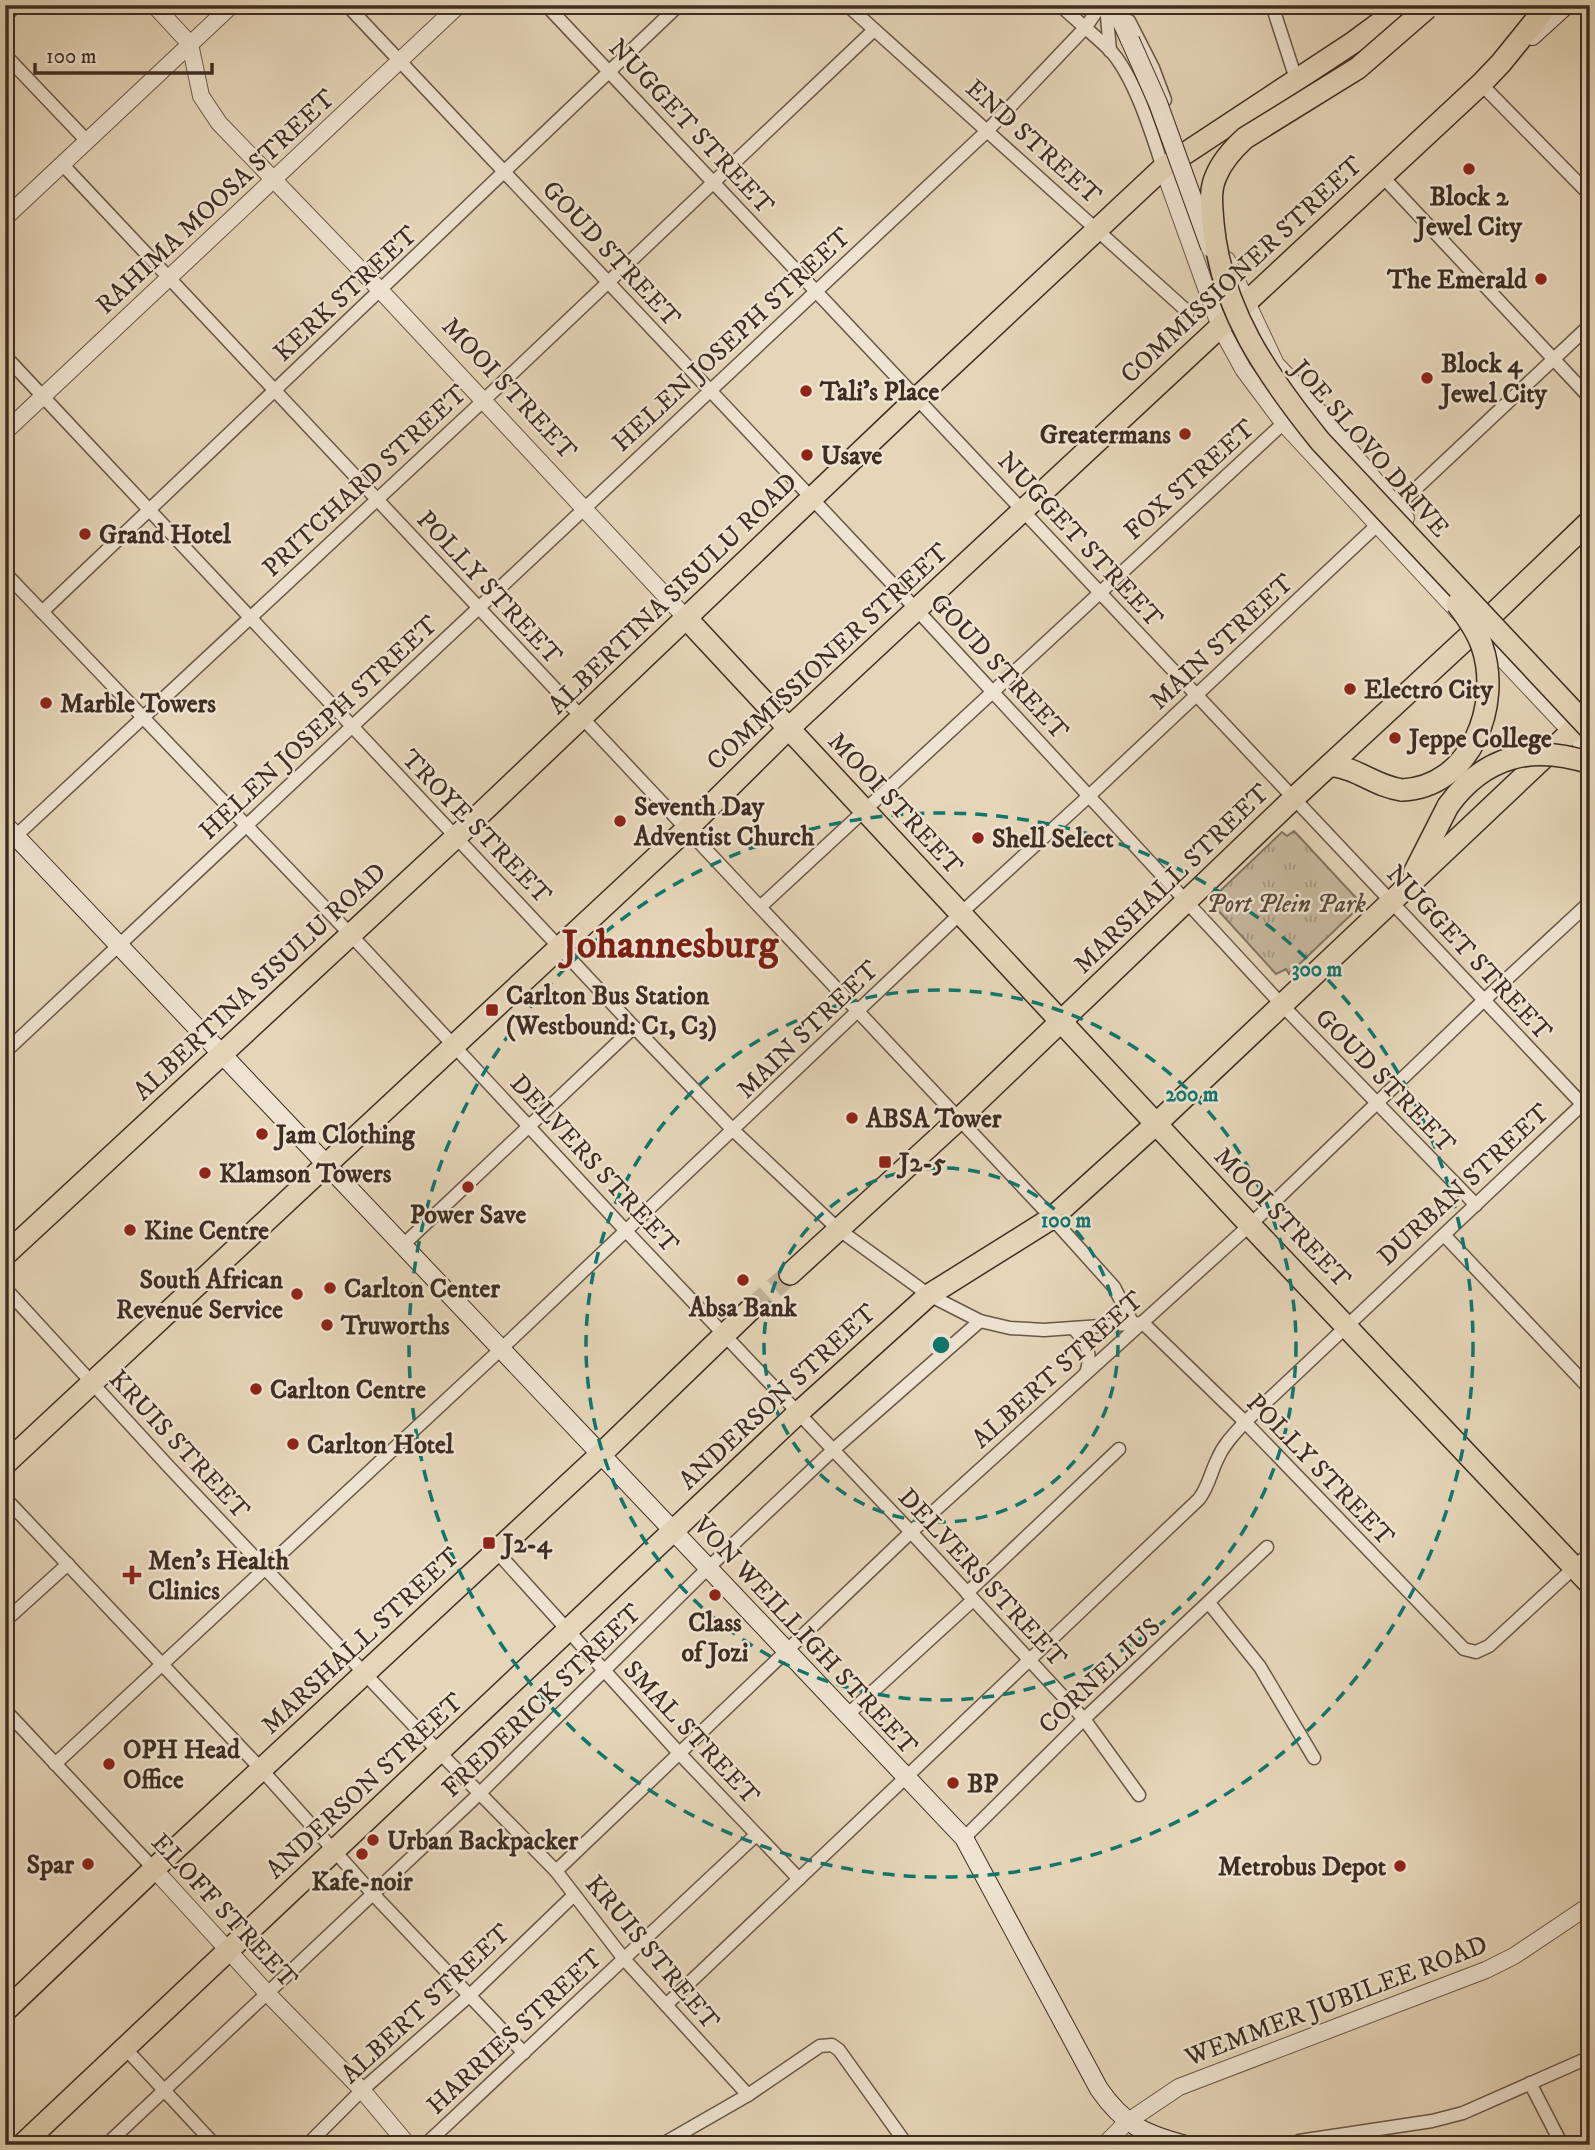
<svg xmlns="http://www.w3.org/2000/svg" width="1595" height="2150" font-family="'IM FELL DW Pica',serif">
<defs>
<pattern id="park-tufts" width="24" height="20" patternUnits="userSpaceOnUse" patternTransform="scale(1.75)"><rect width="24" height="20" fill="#c9b9a0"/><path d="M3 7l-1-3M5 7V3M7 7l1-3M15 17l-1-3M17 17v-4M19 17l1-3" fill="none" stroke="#a59782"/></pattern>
</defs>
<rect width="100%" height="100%" fill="#e6d6b9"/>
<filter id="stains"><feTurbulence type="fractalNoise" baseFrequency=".00286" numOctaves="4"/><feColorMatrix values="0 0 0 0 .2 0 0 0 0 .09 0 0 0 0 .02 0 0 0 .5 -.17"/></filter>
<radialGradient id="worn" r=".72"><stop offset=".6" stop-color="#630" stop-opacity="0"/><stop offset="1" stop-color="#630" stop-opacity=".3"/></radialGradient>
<polygon fill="url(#park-tufts)" stroke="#847362" stroke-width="2" points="1294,831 1357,899 1353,907 1356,910 1289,974 1286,969 1276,974 1215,907 1217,904 1218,893 1282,832 1287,836"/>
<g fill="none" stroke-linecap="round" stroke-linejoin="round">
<polyline stroke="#c4b49b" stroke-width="21" stroke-dasharray="21 10" stroke-linecap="butt" points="751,1309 790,1274"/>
<g stroke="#685748" stroke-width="15">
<g id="minor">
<polyline points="347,5 917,610 1282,1005 1476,1205"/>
<polyline points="546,5 1582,1104"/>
<polyline points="847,5 1188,312"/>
<path d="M1060,5C1076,20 1093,34 1109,49C1134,75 1152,134 1163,168"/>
<polyline points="1106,5 1110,51"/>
<polyline points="1272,5 1296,79"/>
<polyline points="5,16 17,5"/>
<polyline points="1129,21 1153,68 1165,100"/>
<polyline points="5,55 87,141"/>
<polyline points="1481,84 1590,195"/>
<polyline points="63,165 1052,1218 1114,1287 1132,1322"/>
<polyline points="1382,176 1590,398"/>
<polyline points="5,356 634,1027 733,1130 838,1229 929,1295 980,1321 1010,1328 1044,1330 1143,1323 1245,1422 1464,1649 1476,1652 1489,1646 1590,1553"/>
<polyline points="5,573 350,934 626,1231 911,1532 1084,1719 1139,1795"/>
<polyline points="42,612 679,5"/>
<polyline points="5,846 483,401 874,30"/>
<polyline points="760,907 1289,418"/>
<polyline points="5,1052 986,132 1085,28 1101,5"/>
<polyline points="1444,1235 1590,1389"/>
<polyline points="402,1246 634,1027"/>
<polyline points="5,1288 170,1468 440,1753 556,1871 624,1959 748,2095"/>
<path d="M1074,1329C1086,1342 1093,1354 1086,1373"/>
<polyline points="5,1498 261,1769 373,1894 524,2053"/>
<polyline points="496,1551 679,1753 799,1879"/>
<polyline points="967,1593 1119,1449"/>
<polyline points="1209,1603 1260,1667 1314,1758"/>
<polyline points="5,1621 68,1564"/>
<polyline points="5,1710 154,1869"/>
<polyline points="846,1716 973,1600"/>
<polyline points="55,1764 501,1349 961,913 1090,795 1590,325"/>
<polyline points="964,1838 1084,1719 1267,1547"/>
<polyline points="556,1871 911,1532 1250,1225 1483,1001 1590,902"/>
<path d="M666,2005L1199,1499C1209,1486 1211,1471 1218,1458C1224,1444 1235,1433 1245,1422L1590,1097"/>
<polyline points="124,2047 215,2145"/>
<polyline points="1530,2083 1562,2145"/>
<polyline points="106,2145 479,1794 708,1568 833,1450 980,1321"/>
<polyline points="307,2145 362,2090 470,1995 574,1895"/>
<polyline points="425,2145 756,1835"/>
<polyline points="661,2145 748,2095 820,2046 832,2045 839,2050 907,2145"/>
<polyline points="1290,2145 1299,2141 1432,2121 1463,2113 1590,2057"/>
</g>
</g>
<g stroke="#685748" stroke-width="18">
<g id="tertiary">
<polyline points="154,5 190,44 201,96 219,123 381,291 687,619"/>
<polyline points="1163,168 1220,327 1243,369 1284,424 1461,615"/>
<polyline points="5,218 232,5"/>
<polyline points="1227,260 1276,364 1307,397 1406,518"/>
<polyline points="5,432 459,5"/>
<polyline points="1479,634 1590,752"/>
<polyline points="154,1869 267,1993 362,2090 408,2145"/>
<polyline points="1104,2145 1127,2122 1179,2087 1486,1970 1514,1956 1590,1905"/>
</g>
</g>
<g stroke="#3e2d23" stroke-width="20">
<g id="secondary">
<polyline points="1114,5 1130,40"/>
<polyline points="1532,36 1566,5"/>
<path d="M5,825L964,1838L1099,2089C1124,2125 1144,2134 1186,2145"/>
</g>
</g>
<g stroke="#3e2d23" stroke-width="24">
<g id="primary">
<polyline points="687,619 1250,1225 1590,1584"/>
<path d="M1330,765C1360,769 1374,786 1402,790"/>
<polyline points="1414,873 1448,806"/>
<polyline points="5,1255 456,837 917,398 1163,168 1354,42 1404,5"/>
<polyline points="790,1274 959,1119 1294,798 1494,613 1590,521"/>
<polyline points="5,1464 692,824 788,729 1481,84 1501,63 1548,5"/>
<polyline points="5,2011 154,1869 601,1454 751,1309"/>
<polyline points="22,2145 798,1413 929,1295 1052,1218 1156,1124 1590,714"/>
</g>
</g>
<use href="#minor" stroke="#efe4d2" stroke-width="12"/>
<use href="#tertiary" stroke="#efe4d2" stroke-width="16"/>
<use href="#secondary" stroke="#efe4d2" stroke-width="18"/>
<use href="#primary" stroke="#e6d6b9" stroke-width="21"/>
<g stroke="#3e2d23" stroke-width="20" stroke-linecap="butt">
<polyline id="secondary-bridge" points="1130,40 1158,103 1210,247"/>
</g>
<g stroke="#3e2d23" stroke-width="24" stroke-linecap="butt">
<g id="primary-bridge">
<path d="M1427,8L1358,68L1245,138C1233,149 1222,161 1216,176C1209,191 1212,207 1213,223C1221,310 1267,375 1320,441L1590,729"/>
<path d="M1402,790C1471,787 1502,705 1482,646C1477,631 1467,617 1457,604"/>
<path d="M1448,806C1484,756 1532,744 1590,763"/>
</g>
</g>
<use href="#secondary-bridge" stroke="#efe4d2" stroke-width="18"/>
<use href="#primary-bridge" stroke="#e6d6b9" stroke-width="21"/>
</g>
<g fill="none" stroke="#0f766e" stroke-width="3.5" stroke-dasharray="12 9">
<circle cx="941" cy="1345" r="177"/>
<circle cx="941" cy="1345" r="355"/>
<circle cx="941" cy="1345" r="532"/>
</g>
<g fill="#8f2418" stroke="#efe4d2" stroke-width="2.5">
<circle cx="1469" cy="169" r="7"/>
<circle cx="1541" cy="279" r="7"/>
<circle cx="1427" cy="378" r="7"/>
<circle cx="806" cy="391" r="7"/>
<circle cx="1185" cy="434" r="7"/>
<circle cx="807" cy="455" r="7"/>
<circle cx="85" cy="534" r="7"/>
<circle cx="1350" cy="689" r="7"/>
<circle cx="46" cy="703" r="7"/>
<circle cx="1395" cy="738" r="7"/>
<circle cx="620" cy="821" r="7"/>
<circle cx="978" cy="838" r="7"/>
<rect x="485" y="1003" width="14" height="14" rx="3.5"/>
<circle cx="852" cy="1118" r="7"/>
<circle cx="262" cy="1134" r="7"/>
<rect x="878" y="1155" width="14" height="14" rx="3.5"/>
<circle cx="205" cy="1173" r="7"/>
<circle cx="468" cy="1187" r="7"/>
<circle cx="130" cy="1230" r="7"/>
<circle cx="743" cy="1280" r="7"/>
<circle cx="330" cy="1288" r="7"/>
<circle cx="297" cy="1294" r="7"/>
<circle cx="327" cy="1325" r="7"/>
<circle cx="256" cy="1389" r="7"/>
<circle cx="293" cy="1444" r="7"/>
<rect x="482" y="1536" width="14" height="14" rx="3.5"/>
<path d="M128.5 1564.5h7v7h7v7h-7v7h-7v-7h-7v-7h7z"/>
<circle cx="715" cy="1595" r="7"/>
<circle cx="109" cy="1764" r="7"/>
<circle cx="953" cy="1783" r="7"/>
<circle cx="373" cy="1840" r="7"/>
<circle cx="362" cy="1854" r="7"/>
<circle cx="88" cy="1864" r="7"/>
<circle cx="1400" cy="1866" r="7"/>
</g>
<g text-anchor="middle" stroke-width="5" stroke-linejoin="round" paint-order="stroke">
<g font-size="26" fill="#3e2d23" stroke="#efe4d2">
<text transform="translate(692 126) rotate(47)" y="9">NUGGET STREET</text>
<text transform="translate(1034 141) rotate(42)" y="9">END STREET</text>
<text transform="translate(215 201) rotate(-43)" y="9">RAHIMA MOOSA STREET</text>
<text transform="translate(612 253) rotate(47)" y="9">GOUD STREET</text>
<text transform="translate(1241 269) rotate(-43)" y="9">COMMISSIONER STREET</text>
<text transform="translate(345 293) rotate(-43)" y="9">KERK STREET</text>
<text transform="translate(731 339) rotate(-43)" y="9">HELEN JOSEPH STREET</text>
<text transform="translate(510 388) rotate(47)" y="9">MOOI STREET</text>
<text transform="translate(1371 448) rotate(49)" y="9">JOE SLOVO DRIVE</text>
<text transform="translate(1189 479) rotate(-42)" y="9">FOX STREET</text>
<text transform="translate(364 480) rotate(-43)" y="9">PRITCHARD STREET</text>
<text transform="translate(1081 539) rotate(47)" y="9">NUGGET STREET</text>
<text transform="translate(490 587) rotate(47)" y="9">POLLY STREET</text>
<text transform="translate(672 593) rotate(-44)" y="9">ALBERTINA SISULU ROAD</text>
<text transform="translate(1221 641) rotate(-43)" y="9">MAIN STREET</text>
<text transform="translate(827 656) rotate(-43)" y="9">COMMISSIONER STREET</text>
<text transform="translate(1000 666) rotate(47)" y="9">GOUD STREET</text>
<text transform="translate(318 727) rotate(-43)" y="9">HELEN JOSEPH STREET</text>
<text transform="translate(896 803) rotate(47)" y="9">MOOI STREET</text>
<text transform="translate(477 826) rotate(46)" y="9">TROYE STREET</text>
<text transform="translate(1171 878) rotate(-44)" y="9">MARSHALL STREET</text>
<text transform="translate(1470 952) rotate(47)" y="9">NUGGET STREET</text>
<text transform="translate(259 981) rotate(-43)" y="9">ALBERTINA SISULU ROAD</text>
<text transform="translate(807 1029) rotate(-44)" y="9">MAIN STREET</text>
<text transform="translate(1386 1080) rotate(46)" y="9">GOUD STREET</text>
<text transform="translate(595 1163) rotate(47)" y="9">DELVERS STREET</text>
<text transform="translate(1463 1184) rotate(-43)" y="9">DURBAN STREET</text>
<text transform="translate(1283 1217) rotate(46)" y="9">MOOI STREET</text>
<text transform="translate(1057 1369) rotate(-42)" y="9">ALBERT STREET</text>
<text transform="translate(777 1396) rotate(-43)" y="9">ANDERSON STREET</text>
<text transform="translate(180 1444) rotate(47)" y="9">KRUIS STREET</text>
<text transform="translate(1321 1469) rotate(46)" y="9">POLLY STREET</text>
<text transform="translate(983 1577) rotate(47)" y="9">DELVERS STREET</text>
<text transform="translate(806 1635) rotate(47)" y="9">VON WEILLIGH STREET</text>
<text transform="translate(360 1640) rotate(-43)" y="9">MARSHALL STREET</text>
<text transform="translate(1099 1675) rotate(-43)" y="9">CORNELIUS</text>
<text transform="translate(541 1700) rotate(-44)" y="9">FREDERICK STREET</text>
<text transform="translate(692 1732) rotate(47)" y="9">SMAL STREET</text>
<text transform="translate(364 1785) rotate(-43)" y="9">ANDERSON STREET</text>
<text transform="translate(225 1910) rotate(47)" y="9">ELOFF STREET</text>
<text transform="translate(653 1952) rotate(50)" y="9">KRUIS STREET</text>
<text transform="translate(1336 2000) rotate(-21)" y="9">WEMMER JUBILEE ROAD</text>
<text transform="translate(425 2003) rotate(-43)" y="9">ALBERT STREET</text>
<text transform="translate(514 2031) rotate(-43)" y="9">HARRIES STREET</text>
</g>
<g font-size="26" font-weight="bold" fill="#3e2d23" stroke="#efe4d2" text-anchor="start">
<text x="1469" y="205" text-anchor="middle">Block 2<tspan x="1469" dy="30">Jewel City</tspan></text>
<text x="1527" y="288" text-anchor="end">The Emerald</text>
<text x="1441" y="372">Block 4<tspan x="1441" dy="30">Jewel City</tspan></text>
<text x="820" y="400">Tali's Place</text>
<text x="1171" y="443" text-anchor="end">Greatermans</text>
<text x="821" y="464">Usave</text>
<text x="99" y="543">Grand Hotel</text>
<text x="1364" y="698">Electro City</text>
<text x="60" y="712">Marble Towers</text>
<text x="1409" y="747">Jeppe College</text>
<text x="634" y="815">Seventh Day<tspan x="634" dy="30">Adventist Church</tspan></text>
<text x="992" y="847">Shell Select</text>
<text x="506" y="1004">Carlton Bus Station<tspan x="506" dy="30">(Westbound: C1, C3)</tspan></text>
<text x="866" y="1127">ABSA Tower</text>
<text x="276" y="1143">Jam Clothing</text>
<text x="899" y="1171">J2-5</text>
<text x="219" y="1182">Klamson Towers</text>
<text x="468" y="1223" text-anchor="middle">Power Save</text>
<text x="144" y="1239">Kine Centre</text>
<text x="283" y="1288" text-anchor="end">South African<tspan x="283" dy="30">Revenue Service</tspan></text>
<text x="344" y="1297">Carlton Center</text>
<text x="743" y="1316" text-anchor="middle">Absa Bank</text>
<text x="341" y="1334">Truworths</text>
<text x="270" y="1398">Carlton Centre</text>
<text x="307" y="1453">Carlton Hotel</text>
<text x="503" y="1552">J2-4</text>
<text x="148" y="1569">Men's Health<tspan x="148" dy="30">Clinics</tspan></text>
<text x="715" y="1631" text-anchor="middle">Class<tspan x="715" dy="30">of Jozi</tspan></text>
<text x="123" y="1758">OPH Head<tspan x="123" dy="30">Office</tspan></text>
<text x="967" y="1792">BP</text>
<text x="387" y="1849">Urban Backpacker</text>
<text x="74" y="1873" text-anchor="end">Spar</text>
<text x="1386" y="1875" text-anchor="end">Metrobus Depot</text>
<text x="362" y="1890" text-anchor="middle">Kafe-noir</text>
</g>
<g font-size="26" font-style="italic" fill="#5a493c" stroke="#efe4d2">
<text x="1286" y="912">Port Plein Park</text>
</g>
<g font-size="40" font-weight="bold" fill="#7a1f14" stroke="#efe4d2">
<text x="670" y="957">Johannesburg</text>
</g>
</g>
<circle cx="941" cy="1345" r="10" fill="#0f766e" stroke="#efe4d2" stroke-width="3.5"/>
<g font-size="21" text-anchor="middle" font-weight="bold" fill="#0f766e" stroke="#efe4d2" stroke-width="5" stroke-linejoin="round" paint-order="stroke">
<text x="1317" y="976">300 m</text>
<text x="1192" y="1101">200 m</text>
<text x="1066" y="1227">100 m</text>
</g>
<rect width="1595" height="2150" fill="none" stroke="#e6d6b9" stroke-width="28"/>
<rect x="7" y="7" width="1581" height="2136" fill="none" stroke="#3e2d23" stroke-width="3.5"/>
<rect x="14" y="14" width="1567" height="2122" fill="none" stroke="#3e2d23" stroke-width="2"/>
<path d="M35 63v10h177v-10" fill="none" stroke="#3e2d23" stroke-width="3.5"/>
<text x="46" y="63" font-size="21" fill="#3e2d23" stroke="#efe4d2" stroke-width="5" paint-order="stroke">100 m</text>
<rect width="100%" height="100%" filter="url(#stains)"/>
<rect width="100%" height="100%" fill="url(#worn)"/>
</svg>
